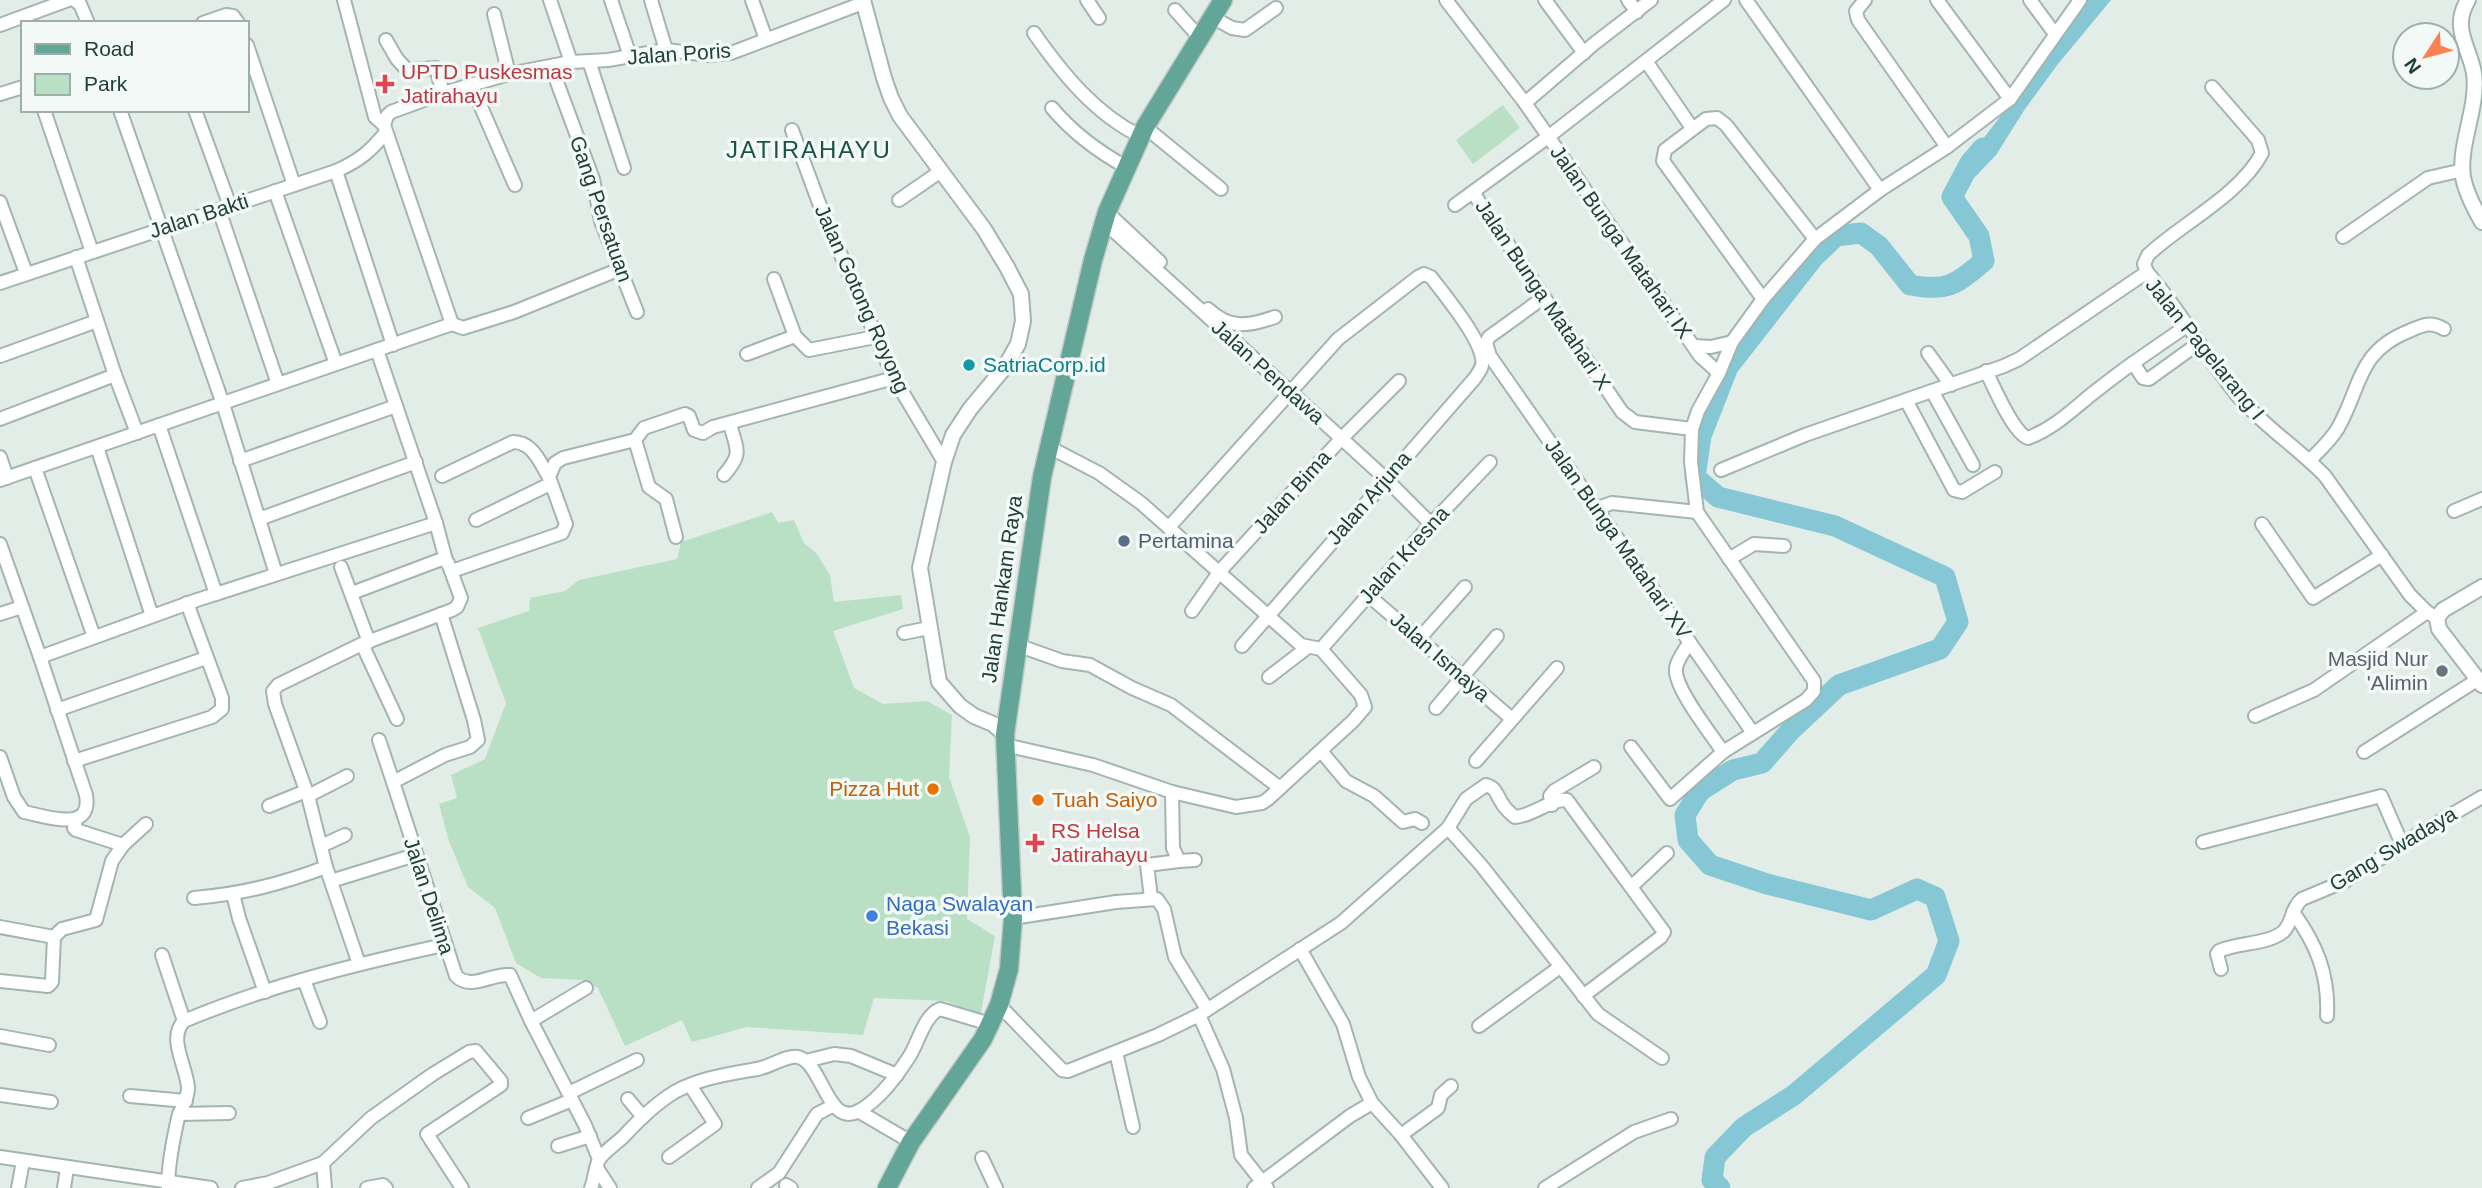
<svg xmlns="http://www.w3.org/2000/svg" width="2482" height="1188" font-family="Arial,sans-serif">
<rect width="100%" height="100%" fill="#e2ede8"/>
<g fill="#b9e0c5">
<polygon points="1503,105 1520,128 1473,164 1456,140"/>
<polygon points="772,512 778,523 794,520 804,543 817,554 830,575 834,602 901,595 903,609 833,631 854,688 883,704 927,701 952,715 949,777 970,837 967,919 995,936 980,1018 947,1001 874,998 863,1035 747,1027 692,1042 682,1020 625,1046 598,988 583,980 541,978 516,963 495,908 468,887 449,841 439,804 457,798 451,775 485,759 506,703 478,628 529,611 530,598 565,591 579,580 677,559 681,542"/>
</g>
<polygon fill="#86c7d6" points="2085,0 2111,0 2058,64 2025,109 1996,155 1975,177 1963,165 2042,62"/>
<g fill="none" stroke-linecap="round" stroke-linejoin="round">
<path stroke="#86c7d6" stroke-width="21" d="M1720,1188L1712,1180L1715,1157L1744,1127L1794,1095L1936,975L1949,941L1935,897L1917,889L1871,910L1767,884L1710,865L1688,840L1685,815L1700,791L1733,770L1762,763L1791,730L1839,685L1940,649L1958,622L1945,577L1835,526L1718,497L1695,477L1701,436L1728,367L1813,258L1836,236L1861,233L1879,246L1910,285C1948,292 1955,285 1984,261L1979,236L1952,197L1970,163L1983,148"/>
<g stroke="#a4b5b0" stroke-width="16">
<g id="minor">
<polyline points="74,0 80,4 88,23"/>
<polyline points="344,0 375,117 384,125"/>
<polyline points="550,0 571,62"/>
<polyline points="611,0 630,56"/>
<polyline points="651,0 666,50"/>
<polyline points="752,0 766,39"/>
<polyline points="1087,0 1099,18"/>
<polyline points="1446,0 1525,103 1700,356 1719,373"/>
<polyline points="1545,0 1584,53"/>
<polyline points="1628,0 1637,12"/>
<polyline points="1746,0 1880,190"/>
<polyline points="1865,0 1856,11 1858,20 1947,147"/>
<polyline points="1937,0 2010,99"/>
<polyline points="2030,0 2055,34"/>
<polyline points="1175,10 1200,38"/>
<polyline points="494,14 509,74"/>
<polyline points="1212,17 1232,28 1245,30 1276,8"/>
<polyline points="203,23 226,15 233,16 238,23"/>
<polyline points="0,25 68,0"/>
<path d="M1034,33C1062,73 1095,114 1140,136"/>
<polyline points="386,40 397,59 407,70 436,68 443,93"/>
<polyline points="247,45 294,185"/>
<polyline points="589,61 624,168"/>
<polyline points="1646,61 1692,128"/>
<polyline points="551,66 593,179 601,221 637,312"/>
<polyline points="471,84 515,185"/>
<path d="M2212,87L2258,140L2262,153C2241,194 2181,224 2148,255L2144,264L2147,272C2180,310 2205,355 2237,395C2263,426 2297,447 2325,476L2410,595L2427,612L2437,618"/>
<polyline points="0,94 23,87"/>
<polyline points="1525,103 1595,43 1651,0"/>
<path d="M1052,108C1073,133 1097,151 1126,167"/>
<polyline points="44,110 92,252"/>
<polyline points="120,110 223,404 276,574"/>
<polyline points="195,110 230,206"/>
<polyline points="1145,127 1221,189"/>
<polyline points="792,130 822,211 894,378 944,462"/>
<polyline points="336,171 393,345"/>
<polyline points="275,191 336,364"/>
<polyline points="1475,191 1476,197 1622,412 1635,422 1692,429"/>
<polyline points="899,200 941,171"/>
<polyline points="0,202 26,273"/>
<polyline points="1455,205 1548,137 1724,0"/>
<polyline points="219,210 278,384"/>
<polyline points="1107,212 1160,262"/>
<polyline points="1104,222 1386,479 1431,524"/>
<polyline points="2343,237 2428,178 2463,170"/>
<polyline points="76,257 115,375 137,433"/>
<polyline points="774,279 795,336 809,350 875,337"/>
<path d="M0,283L336,171C359,161 371,151 386,132"/>
<polyline points="1543,298 1489,337 1486,343 1490,356 1753,733"/>
<polyline points="1763,299 1663,161 1665,150 1706,119 1717,118 1726,125 1815,239"/>
<path d="M1208,309C1230,330 1249,326 1275,317"/>
<polyline points="452,324 463,328 514,312 620,269"/>
<polyline points="1694,346 1711,347 1732,342"/>
<polyline points="377,350 436,523 446,560"/>
<polyline points="1928,353 1951,385"/>
<polyline points="747,354 795,336"/>
<polyline points="0,356 97,321"/>
<polyline points="2133,363 2188,325"/>
<path d="M1986,371C1994,387 2013,433 2028,438C2054,428 2071,411 2092,394C2106,383 2119,373 2133,363L2143,378L2149,379L2199,343"/>
<polyline points="1932,391 1973,465"/>
<polyline points="1906,400 1954,490 1962,492 1995,472"/>
<polyline points="0,419 115,375"/>
<polyline points="159,425 216,594"/>
<polyline points="635,440 649,487 666,499 676,537"/>
<polyline points="97,447 152,616"/>
<polyline points="1049,447 1099,473 1141,503 1301,645 1321,649"/>
<polyline points="0,457 7,478"/>
<path d="M2310,460C2320,450 2331,440 2338,428C2362,385 2357,352 2409,331C2423,325 2430,321 2444,329"/>
<polyline points="240,461 396,406"/>
<polyline points="35,468 94,637"/>
<polyline points="1721,470 1805,435 2004,366 2019,359 2147,272"/>
<path d="M724,475C743,453 737,451 730,424"/>
<path d="M442,476L513,442C533,442 540,463 549,477"/>
<polyline points="0,480 452,324 384,125 387,116 391,112 443,93 509,74 571,62 608,60 666,50 709,55 731,53 863,3"/>
<polyline points="1598,508 1612,503 1697,512"/>
<polyline points="2454,511 2482,499"/>
<polyline points="259,519 416,462"/>
<polyline points="476,520 550,484"/>
<polyline points="2262,524 2313,598 2382,555"/>
<path d="M1170,526L1338,339L1418,277L1424,274L1431,277C1446,297 1478,335 1482,358C1484,366 1479,372 1475,378L1242,646"/>
<path d="M0,544L40,657L86,795C93,834 45,816 24,812L14,797L0,757"/>
<polyline points="1729,559 1754,544 1784,546"/>
<polyline points="341,567 369,642"/>
<polyline points="452,571 562,533 566,524 549,477 555,463 563,458 635,440 644,428 685,414 689,416 694,430 703,433 713,427 894,378"/>
<polyline points="352,593 442,559 448,563 461,598 457,607 452,610 362,644 278,685 273,691 275,704 308,796 326,867 359,964"/>
<polyline points="1368,595 1512,719"/>
<polyline points="1192,611 1220,571 1341,439 1399,381"/>
<polyline points="0,614 22,607"/>
<path d="M441,614L474,720L478,740L470,747L445,755L393,782L456,976C472,991 491,973 510,975L531,1021L585,1125L599,1159"/>
<polyline points="904,633 929,628"/>
<polyline points="1419,639 1465,587"/>
<path d="M1689,643C1685,650 1677,660 1676,668C1673,687 1712,735 1723,752"/>
<polyline points="362,644 397,719"/>
<polyline points="1017,645 1062,661 1090,665 1132,688 1171,705 1280,788"/>
<polyline points="1321,649 1431,524 1490,462"/>
<polyline points="40,657 197,600 436,523"/>
<polyline points="1269,677 1308,647"/>
<polyline points="1436,708 1497,636"/>
<polyline points="57,710 206,658"/>
<polyline points="2255,716 2314,690 2427,612"/>
<polyline points="379,740 393,782"/>
<polyline points="1005,745 1093,765 1172,792 1236,807 1262,803 1268,799 1353,721 1365,707 1361,695 1321,649"/>
<polyline points="1631,747 1670,799 1723,752 1806,700 1814,691 1814,681 1697,512 1691,462 1692,429 1698,411 1719,373 1732,342 1763,299 1815,239 1880,190 1947,147 2010,99 2080,0"/>
<polyline points="1321,751 1346,781 1374,796 1403,822 1415,819 1422,823"/>
<polyline points="2364,752 2477,680"/>
<polyline points="74,761 212,717 222,709 222,698 187,603"/>
<polyline points="1476,761 1557,668"/>
<polyline points="308,796 347,776"/>
<polyline points="1552,805 1550,796 1554,791 1594,767"/>
<polyline points="269,806 306,791"/>
<polyline points="76,820 74,828 76,830 123,845"/>
<polyline points="1448,828 1481,865 1598,1014 1662,1058"/>
<polyline points="2203,842 2381,796 2402,844"/>
<polyline points="321,846 345,835"/>
<polyline points="1179,861 1195,860"/>
<polyline points="331,881 415,855"/>
<polyline points="1631,887 1667,853"/>
<polyline points="233,894 239,918 265,992"/>
<path d="M194,898C242,894 281,884 326,867"/>
<polyline points="1151,898 1147,865 1179,861 1173,848 1172,792"/>
<path d="M2293,912C2317,945 2329,975 2327,1016"/>
<polyline points="1013,918 1116,902 1157,899 1164,909 1175,957 1207,1009"/>
<polyline points="0,927 54,937"/>
<polyline points="1300,949 1343,1024 1359,1077 1372,1103 1401,1135 1442,1188"/>
<polyline points="162,955 184,1021"/>
<path d="M2221,969L2217,954L2219,951C2238,942 2266,945 2283,932C2293,923 2291,908 2302,899L2345,881L2420,833L2482,797"/>
<polyline points="304,980 320,1022"/>
<polyline points="0,981 48,986 52,982 54,937 62,929 96,920 112,861 123,845 146,824"/>
<path d="M999,1005L1062,1070L1068,1071L1158,1035L1199,1015L1341,923L1448,828L1466,799L1486,785C1497,788 1496,795 1502,803C1505,809 1510,813 1515,817C1533,816 1552,798 1567,800L1664,932L1661,937L1583,996"/>
<polyline points="1199,1015 1223,1069 1236,1118 1241,1155 1267,1188"/>
<polyline points="531,1021 586,988"/>
<polyline points="1479,1026 1560,967"/>
<polyline points="0,1036 49,1045"/>
<polyline points="1116,1052 1133,1127"/>
<polyline points="806,1061 834,1054 851,1056 897,1075"/>
<polyline points="569,1093 637,1060"/>
<polyline points="0,1095 51,1102"/>
<polyline points="130,1096 186,1101"/>
<polyline points="628,1099 643,1117"/>
<polyline points="858,1111 911,1142"/>
<polyline points="179,1114 229,1113"/>
<polyline points="528,1118 572,1100"/>
<polyline points="1401,1135 1438,1108 1441,1095 1451,1086"/>
<polyline points="558,1146 590,1136"/>
<polyline points="0,1157 211,1188"/>
<polyline points="669,1157 715,1124 690,1085"/>
<polyline points="982,1158 996,1188"/>
<polyline points="323,1163 325,1188"/>
<polyline points="597,1168 610,1188"/>
<polyline points="786,1185 791,1188"/>
<polyline points="18,1188 23,1161"/>
<polyline points="64,1188 67,1168"/>
<path d="M168,1188C168,1166 173,1140 178,1118C181,1107 188,1100 188,1088C187,1067 167,1038 184,1021C267,986 356,964 444,945"/>
<polyline points="242,1188 268,1183 323,1163 371,1118 433,1074 469,1052 476,1051 501,1081 501,1085 427,1134 462,1188"/>
<polyline points="367,1188 383,1185 386,1188"/>
<path d="M591,1188C595,1179 595,1165 600,1158C606,1150 617,1143 624,1136C637,1122 651,1108 667,1097C692,1079 728,1074 757,1069C770,1067 786,1055 798,1057C823,1063 827,1128 859,1111C880,1099 896,1077 909,1057C918,1044 924,1015 940,1009L990,1024"/>
<polyline points="758,1188 779,1173 817,1114 834,1105"/>
<polyline points="1254,1188 1350,1116 1372,1103"/>
<polyline points="1545,1188 1634,1132 1671,1119"/>
</g>
</g>
<g stroke="#a4b5b0" stroke-width="18">
<g id="tertiary">
<polyline points="863,0 884,78 891,98 900,116 984,229 1007,267 1021,294 1023,321 1018,344 1005,367 970,409 953,435 944,462 920,568 939,682 960,706 974,716 993,724 1005,734"/>
<path d="M2468,0C2451,28 2469,46 2474,73C2479,106 2458,145 2463,177C2466,193 2474,208 2482,222"/>
<polyline points="2482,587 2443,610 2437,618 2439,629 2482,685"/>
</g>
</g>
<g stroke="#c1c9c7" stroke-width="21">
<polyline id="primary" points="887,1188 911,1142 983,1039 999,1005 1009,969 1013,918 1005,734 1042,477 1093,260 1107,212 1145,127 1223,0"/>
</g>
<use href="#minor" stroke="#fff" stroke-width="12"/>
<use href="#tertiary" stroke="#fff" stroke-width="14"/>
<use href="#primary" stroke="#63a697" stroke-width="18"/>
</g>
<g fill="#e0444e" stroke="#f2f9f6" stroke-width="2.5">
<path d="M381.5 73.5h7v7h7v7h-7v7h-7v-7h-7v-7h7z"/>
<path d="M1031.5 832.5h7v7h7v7h-7v7h-7v-7h-7v-7h7z"/>
</g>
<circle fill="#0f9aa8" stroke="#f2f9f6" stroke-width="2.5" cx="969" cy="365" r="7"/>
<circle fill="#5c6f8a" stroke="#f2f9f6" stroke-width="2.5" cx="1124" cy="541" r="7"/>
<circle fill="#6b7280" stroke="#f2f9f6" stroke-width="2.5" cx="2442" cy="671" r="7"/>
<g fill="#e8710a" stroke="#f2f9f6" stroke-width="2.5">
<circle cx="933" cy="789" r="7"/>
<circle cx="1038" cy="800" r="7"/>
</g>
<circle fill="#3f7fe0" stroke="#f2f9f6" stroke-width="2.5" cx="872" cy="916" r="7"/>
<g text-anchor="middle" stroke-width="7" stroke-linejoin="round" paint-order="stroke">
<g font-size="21" fill="#203f38" stroke="#f2f9f6">
<text transform="translate(679 54) rotate(-4)" y="7">Jalan Poris</text>
<text transform="translate(601 209) rotate(71)" y="7">Gang Persatuan</text>
<text transform="translate(199 216) rotate(-18)" y="7">Jalan Bakti</text>
<text transform="translate(1621 242) rotate(55)" y="7">Jalan Bunga Matahari IX</text>
<text transform="translate(1543 295) rotate(56)" y="7">Jalan Bunga Matahari X</text>
<text transform="translate(862 299) rotate(66)" y="7">Jalan Gotong Royong</text>
<text transform="translate(2205 349) rotate(51)" y="7">Jalan Pagelarang I</text>
<text transform="translate(1268 372) rotate(42)" y="7">Jalan Pendawa</text>
<text transform="translate(1292 492) rotate(-48)" y="7">Jalan Bima</text>
<text transform="translate(1369 498) rotate(-49)" y="7">Jalan Arjuna</text>
<text transform="translate(1618 539) rotate(55)" y="7">Jalan Bunga Matahari XV</text>
<text transform="translate(1404 555) rotate(-48)" y="7">Jalan Kresna</text>
<text transform="translate(1002 589) rotate(-82)" y="7">Jalan Hankam Raya</text>
<text transform="translate(1440 657) rotate(41)" y="7">Jalan Ismaya</text>
<text transform="translate(2393 849) rotate(-31)" y="7">Gang Swadaya</text>
<text transform="translate(429 896) rotate(72)" y="7">Jalan Delima</text>
</g>
<g font-size="21" fill="#be3a42" stroke="#f2f9f6" text-anchor="start">
<text x="401" y="79">UPTD Puskesmas<tspan x="401" dy="24">Jatirahayu</tspan></text>
<text x="1051" y="838">RS Helsa<tspan x="1051" dy="24">Jatirahayu</tspan></text>
</g>
<g font-size="21" fill="#0d838f" stroke="#f2f9f6" text-anchor="start">
<text x="983" y="372">SatriaCorp.id</text>
</g>
<g font-size="21" fill="#4e5e75" stroke="#f2f9f6" text-anchor="start">
<text x="1138" y="548">Pertamina</text>
</g>
<g font-size="21" fill="#5b616d" stroke="#f2f9f6" text-anchor="end">
<text x="2428" y="666">Masjid Nur<tspan x="2428" dy="24">'Alimin</tspan></text>
</g>
<g font-size="21" fill="#c56008" stroke="#f2f9f6" text-anchor="end">
<text x="919" y="796">Pizza Hut</text>
<text x="1052" y="807" text-anchor="start">Tuah Saiyo</text>
</g>
<g font-size="21" fill="#366cbe" stroke="#f2f9f6" text-anchor="start">
<text x="886" y="911">Naga Swalayan<tspan x="886" dy="24">Bekasi</tspan></text>
</g>
<g font-size="24" letter-spacing="2" fill="#1b5347" stroke="#f2f9f6">
<text x="809" y="158">JATIRAHAYU</text>
</g>
</g>
<rect x="21" y="21" width="228" height="91" fill="#f2f9f6" stroke="#9eafaa" stroke-width="2"/>
<rect x="35" y="44" width="35" height="10" fill="#63a697" stroke="#9eafaa" stroke-width="2"/>
<text x="84" y="56" font-size="21" fill="#203f38">Road</text>
<rect x="35" y="74" width="35" height="21" fill="#b9e0c5" stroke="#9eafaa" stroke-width="2"/>
<text x="84" y="91" font-size="21" fill="#203f38">Park</text>
<g transform="translate(2426 56) rotate(234)"><circle r="33" fill="#f2f9f6" stroke="#9eafaa" stroke-width="2"/>
<path d="M0-5L12 26L0 18L-12 26Z" fill="#fb8151"/>
<text y="-10" font-size="19" font-weight="bold" text-anchor="middle" fill="#203f38">N</text>
</g>
</svg>
